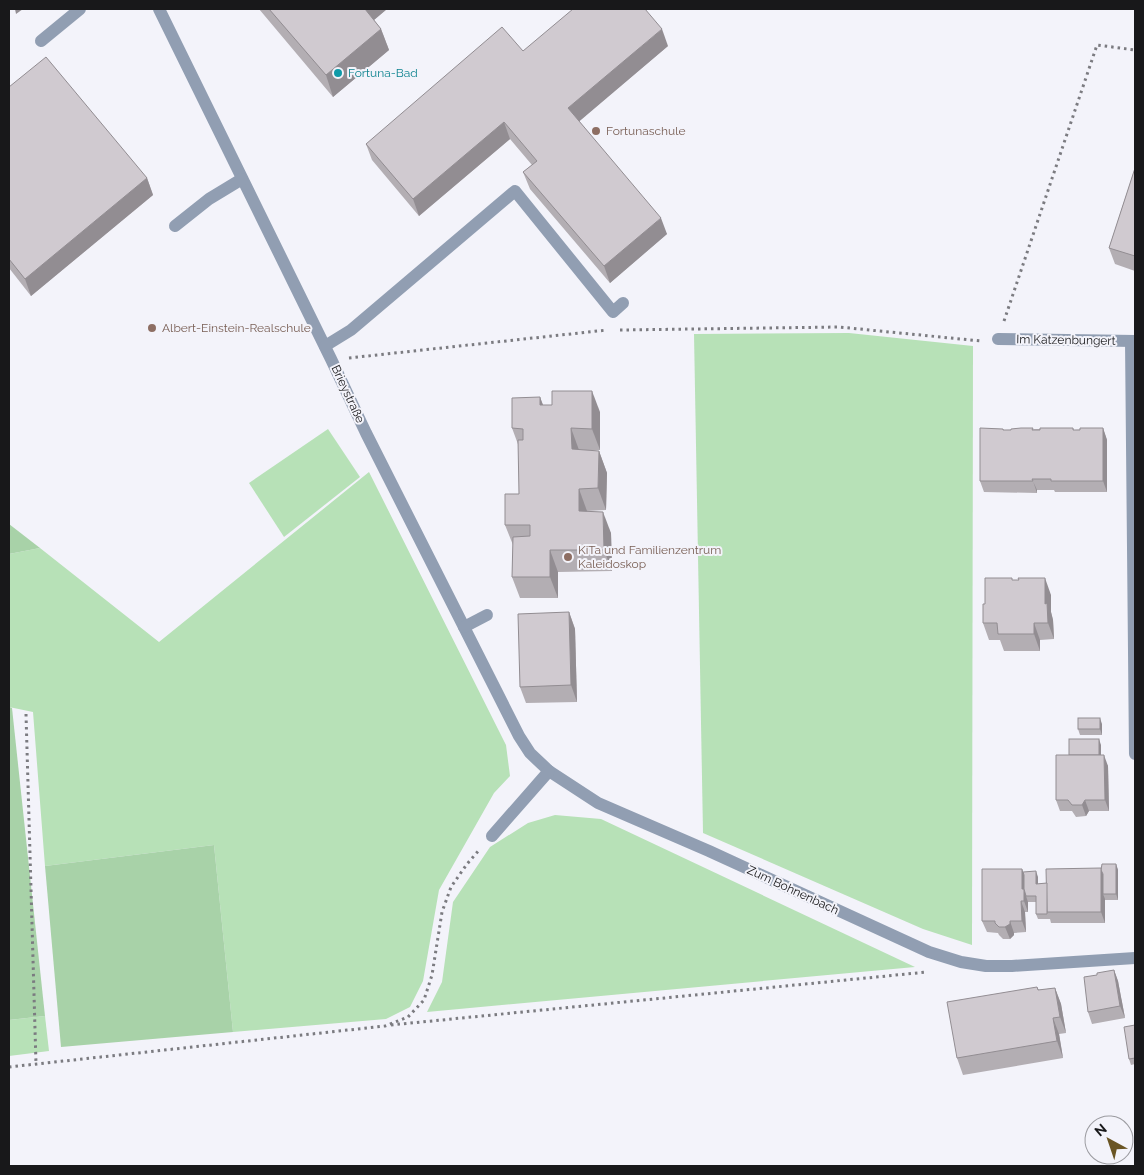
<svg xmlns="http://www.w3.org/2000/svg" width="1144" height="1175" font-family="Raleway,sans-serif">
<rect width="100%" height="100%" fill="#f3f3fa"/>
<g fill="#b7e1b7">
<polygon points="849,333 973,346 972,945 923,929 703,833 694,334"/>
<polygon points="328,429 360,477 284,537 249,483"/>
<polygon points="369,472 506,745 510,776 494,793 439,890 423,981 410,1007 386,1019 233,1032 214,845 45,866 33,712 9,707 9,554 40,548 159,642"/>
<polygon points="555,815 601,819 915,967 427,1012 442,982 453,902 490,847 528,823"/>
<polygon points="45,1016 49,1051 9,1056 9,1020"/>
</g>
<g fill="#a8d2a8">
<polygon points="9,524 40,548 9,554"/>
<polygon points="9,707 12,708 45,1016 9,1020"/>
<polygon points="214,845 233,1032 61,1047 45,866"/>
</g>
<g fill="none" stroke-linecap="round" stroke-linejoin="round">
<g stroke="#7b7b80" stroke-width="3" stroke-dasharray="2.5 4" stroke-linecap="butt">
<polyline points="1004,321 1097,45 1135,50"/>
<polyline points="620,330 839,327 981,341"/>
<polyline points="349,358 607,330"/>
<polyline points="26,714 36,1064"/>
<polyline points="391,1025 927,972"/>
<polyline points="9,1067 385,1026 408,1017 424,1000 432,975 442,912 451,887 467,864 480,849"/>
</g>
<g stroke="#919eb2" stroke-width="12">
<polyline points="159,9 331,359 366,433 519,736 530,753 549,771 598,803 709,851 929,952 961,962 986,966 1012,966 1135,958"/>
<polyline points="41,41 80,9"/>
<polyline points="175,226 209,199 242,179"/>
<polyline points="998,339 1135,341"/>
<polyline points="1131,341 1135,754"/>
<polyline points="325,346 351,330 515,191 613,312 623,303"/>
<polyline points="464,627 487,615"/>
<polyline points="492,836 549,771"/>
</g>
</g>
<g fill="#b3aeb3">
<polygon points="259,9 387,9 374,20 381,29 389,50 333,97"/>
<polygon points="668,46 579,121 667,234 610,283 530,189 523,172 532,165 510,139 419,216 372,160 366,144 523,51"/>
<polygon points="9,87 147,178 153,195 31,296 9,268"/>
<polygon points="1135,168 1135,271 1115,264 1109,248"/>
<polygon points="540,397 543,405 600,412 600,450 579,450 599,451 607,473 606,510 587,511 611,533 612,571 558,572 558,598 520,598 512,577 513,545 505,525 519,494 519,447 512,428"/>
<polygon points="1073,428 1074,430 1103,428 1107,440 1107,492 1055,492 1054,490 1037,490 1037,493 984,492 980,481 1003,429 1004,430"/>
<polygon points="1012,580 1051,595 1051,612 1053,620 1054,639 1040,640 1040,651 1004,651 1000,640 989,640 983,623 985,604"/>
<polygon points="569,612 575,629 577,702 526,703 520,687"/>
<polygon points="1102,724 1102,735 1080,735 1078,729"/>
<polygon points="1101,745 1101,755 1108,766 1109,811 1089,811 1086,816 1076,817 1072,811 1060,811 1056,800 1069,755"/>
<polygon points="1116,864 1118,870 1118,900 1105,900 1105,899 1105,923 1051,923 1050,919 1038,919 1036,914 1036,902 1028,902 1028,912 1025,912 1026,932 1014,933 1014,935 1010,939 1003,939 999,935 998,933 987,932 982,921 1022,869 1023,872 1038,877 1038,884 1047,883"/>
<polygon points="1114,970 1118,981 1125,1018 1092,1024 1088,1012 1097,975"/>
<polygon points="1037,987 1039,990 1055,988 1061,1004 1066,1033 1059,1034 1063,1058 963,1075 957,1058"/>
<polygon points="1135,1025 1135,1064 1131,1065 1129,1059"/>
</g>
<g fill="#928d92">
<polygon points="15,9 23,9 16,14"/>
<polygon points="363,9 387,9 368,25"/>
<polygon points="381,29 389,50 333,97 326,75"/>
<polygon points="662,29 668,46 575,125 568,108"/>
<polygon points="504,122 510,139 419,216 413,199"/>
<polygon points="147,178 153,195 31,296 25,279"/>
<polygon points="661,218 667,234 610,283 604,266"/>
<polygon points="592,391 600,412 600,450 592,429"/>
<polygon points="540,397 548,419 540,405"/>
<polygon points="571,428 579,450 572,449"/>
<polygon points="1103,428 1107,440 1107,492 1103,481"/>
<polygon points="599,451 607,473 606,510 598,488"/>
<polygon points="1032,479 1037,490 1037,493 1033,481"/>
<polygon points="579,489 587,511 587,533 579,511"/>
<polygon points="603,512 611,533 612,571 604,550"/>
<polygon points="550,550 558,572 558,598 550,577"/>
<polygon points="1045,578 1051,595 1051,612 1053,620 1054,639 1048,623 1045,604"/>
<polygon points="569,612 575,629 577,702 571,685"/>
<polygon points="1034,623 1040,640 1040,651 1034,634"/>
<polygon points="1100,718 1102,724 1102,735 1100,729"/>
<polygon points="1099,739 1101,745 1101,766 1099,760"/>
<polygon points="1104,755 1108,766 1109,811 1105,800"/>
<polygon points="1085,800 1089,811 1086,816 1082,805"/>
<polygon points="1116,864 1118,870 1118,900 1116,894"/>
<polygon points="1101,868 1105,880 1103,894 1105,899 1105,923 1101,912"/>
<polygon points="1022,869 1026,880 1026,896 1028,902 1028,912 1024,901 1022,889"/>
<polygon points="1036,871 1038,877 1038,889 1036,884"/>
<polygon points="1021,901 1025,912 1026,932 1022,921"/>
<polygon points="1010,921 1014,933 1014,935 1010,939 1005,927"/>
<polygon points="1114,970 1118,981 1125,1018 1120,1006"/>
<polygon points="1055,988 1061,1004 1066,1033 1060,1017"/>
<polygon points="1053,1018 1059,1034 1063,1058 1057,1041"/>
</g>
<g fill="#d0cad0" stroke="#928d92">
<polygon points="269,9 365,9 381,29 326,75"/>
<polygon points="573,9 645,9 662,29 568,108 661,218 604,266 523,172 537,161 504,122 413,199 366,144 502,27 523,51"/>
<polygon points="46,57 147,178 25,279 9,259 9,87"/>
<polygon points="1135,168 1135,256 1109,248"/>
<polygon points="552,391 592,391 592,429 571,428 572,449 599,451 598,488 579,489 579,511 603,512 604,550 550,550 550,577 512,577 513,537 530,536 530,525 505,525 505,494 519,494 518,440 523,440 523,429 512,428 512,398 540,397 540,405 552,405"/>
<polygon points="980,428 1003,429 1003,430 1011,430 1011,429 1021,428 1033,428 1032,430 1040,430 1040,428 1073,428 1073,430 1080,430 1080,428 1103,428 1103,481 1051,481 1051,479 1032,479 1033,481 980,481"/>
<polygon points="985,578 1012,578 1012,580 1019,580 1018,578 1045,578 1045,604 1047,603 1048,623 1034,623 1034,634 998,634 997,623 983,623 983,604 985,604"/>
<polygon points="569,612 571,685 520,687 518,614"/>
<rect x="1078" y="718" width="22" height="11"/>
<rect x="1069" y="739" width="30" height="16"/>
<polygon points="1056,755 1104,755 1105,800 1085,800 1082,805 1072,805 1068,800 1056,800"/>
<polygon points="1102,864 1116,864 1116,894 1103,894 1103,874 1101,870"/>
<polygon points="1101,868 1101,912 1047,912 1046,869"/>
<polygon points="982,869 1022,869 1022,889 1024,889 1024,901 1021,901 1022,921 1010,921 1010,924 1005,927 999,927 995,923 995,921 982,921"/>
<polygon points="1036,871 1036,884 1047,883 1047,914 1036,914 1036,896 1026,896 1024,889 1024,875 1023,872"/>
<polygon points="1114,970 1120,1006 1088,1012 1084,977 1097,975 1097,973"/>
<polygon points="1037,987 1038,990 1055,988 1060,1017 1053,1018 1057,1041 957,1058 947,1002"/>
<polygon points="1135,1025 1135,1058 1129,1059 1124,1027"/>
</g>
<circle fill="#0f9aa8" stroke="#f3f3fa" stroke-width="2" cx="338" cy="73" r="5"/>
<g fill="#8d6e63" stroke="#f3f3fa" stroke-width="2">
<circle cx="596" cy="131" r="5"/>
<circle cx="152" cy="328" r="5"/>
<circle cx="568" cy="557" r="5"/>
</g>
<g text-anchor="middle" stroke-width="4" stroke-linejoin="round" paint-order="stroke">
<g font-size="12" fill="#0d838f" stroke="#f3f3fa" text-anchor="start">
<text x="348" y="77">Fortuna-Bad</text>
</g>
<g font-size="12" fill="#785e54" stroke="#f3f3fa" text-anchor="start">
<text x="606" y="135">Fortunaschule</text>
<text x="162" y="332">Albert-Einstein-Realschule</text>
<text x="578" y="554">KiTa und Familienzentrum<tspan x="578" dy="14">Kaleidoskop</tspan></text>
</g>
<g font-size="12" fill="#18181a" stroke="#f3f3fa">
<text transform="translate(1066 340) rotate(1)" y="4">Im Katzenbungert</text>
<text transform="translate(348 394) rotate(65)" y="4">Brieystraße</text>
<text transform="translate(793 890) rotate(25)" y="4">Zum Bohnenbach</text>
</g>
</g>
<rect width="1144" height="1175" fill="none" stroke="#18181a" stroke-width="20"/>
<g transform="translate(1109 1140) rotate(320)"><circle r="24" fill="#f3f3fa" stroke="#9b9ba0"/>
<path d="M0-4L9 19L0 12L-9 19Z" fill="#6a5524"/>
<text y="-8" font-size="14" font-weight="bold" text-anchor="middle" fill="#18181a">N</text>
</g>
</svg>
